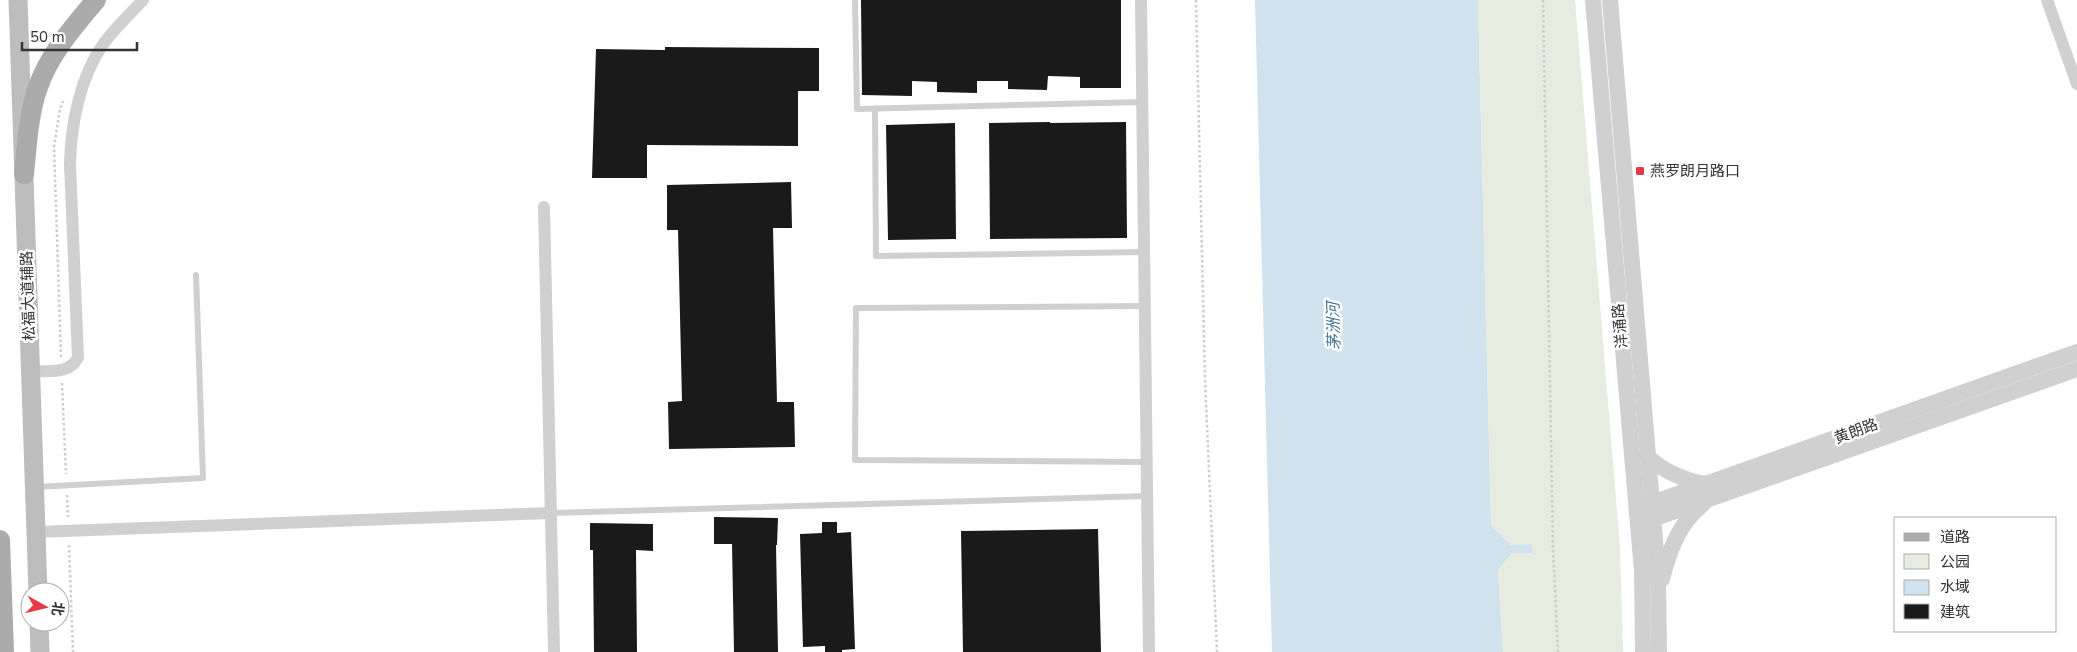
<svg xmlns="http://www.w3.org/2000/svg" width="2077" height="652" font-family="'Nunito Sans','Noto Sans SC',sans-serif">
<rect width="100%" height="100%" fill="#fff"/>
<polygon fill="#e6ecdf" points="1478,0 1575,0 1620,548 1623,652 1503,652 1498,570 1512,553 1533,553 1532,544 1511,545 1491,525"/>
<polygon fill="#cfe2ee" points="1255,0 1478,0 1491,525 1511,545 1532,544 1533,553 1512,553 1498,570 1503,652 1272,652"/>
<g fill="#1a1a1a">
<polygon points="861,0 1121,0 1121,88 1080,88 1080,77 1048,76 1047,90 1008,89 1008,81 977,81 977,93 937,92 937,82 912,81 912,96 862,95"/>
<polygon points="665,47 819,48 819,91 798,91 798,146 647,145 647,178 592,178 596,49 665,50"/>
<polygon points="1050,122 1050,123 1126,122 1127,238 990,239 989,123"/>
<polygon points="955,123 956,239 888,240 886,125"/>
<polygon points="791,182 792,228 773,228 777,402 794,402 795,447 669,449 668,402 682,401 678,230 667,230 667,185"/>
<polygon points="714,517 778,518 777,545 776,545 778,652 734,652 732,544 714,544"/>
<polygon points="822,522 837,522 837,533 851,532 855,649 842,650 842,652 825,652 825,646 803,647 800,534 822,533"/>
<polygon points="590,523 653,524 653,551 636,550 637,652 594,652 593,550 590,550"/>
<polygon points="1098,529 1101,652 963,652 961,531"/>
</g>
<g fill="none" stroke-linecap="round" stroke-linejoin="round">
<g stroke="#cdcdcd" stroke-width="2.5" stroke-dasharray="2.5 2.5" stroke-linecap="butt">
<polyline points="1196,0 1205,380 1217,652"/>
<polyline points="1543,0 1553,549 1558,652"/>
<polyline points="61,357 54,147 60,109 63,101"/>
<polyline points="62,383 66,474"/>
<polyline points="67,495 68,517"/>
<polyline points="69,545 73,652"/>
</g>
<g stroke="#d0d0d0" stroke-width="6">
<polyline points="855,0 857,109 1143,102"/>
<polyline points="875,109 876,256 1145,252"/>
<polyline points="1145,306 856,308 855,460 1147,462"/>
<polyline points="36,487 203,478 196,275"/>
<polyline points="551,513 1147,496"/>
</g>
<g stroke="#d0d0d0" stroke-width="12">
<polyline points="1141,0 1149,652"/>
<polyline points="2047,0 2077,84"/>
<polyline points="544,207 554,652"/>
<path d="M31,372C48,370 70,375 78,357L70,164C71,123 80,77 104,43C116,27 130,14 143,0"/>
<polyline points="36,532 551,513"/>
</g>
<g stroke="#d0d0d0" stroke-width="16">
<polyline points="1593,0 1642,571 1643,652"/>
<polyline points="1610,0 1658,576 1659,652"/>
<path d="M1647,456C1663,471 1685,481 1706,484"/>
<polyline points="1641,507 2077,352"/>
<polyline points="1644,519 1653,519 1678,510 2077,369"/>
<path d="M1662,579C1669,551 1679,523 1703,504"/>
</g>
<g stroke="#bdbdbd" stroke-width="19">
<polyline points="18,0 38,592"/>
<polyline points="39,622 40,652"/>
</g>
<g stroke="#ababab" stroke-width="20">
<path d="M24,174C27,147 28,117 37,90C48,56 73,27 96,0"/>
<polyline points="0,540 4,652"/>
</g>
</g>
<rect fill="#e63946" stroke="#fff" stroke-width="2" x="1635" y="166" width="10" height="10" rx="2.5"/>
<g text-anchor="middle" stroke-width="5" stroke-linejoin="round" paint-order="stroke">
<g font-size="15" fill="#333" stroke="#fff" text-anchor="start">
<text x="1650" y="176">燕罗朗月路口</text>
</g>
<g font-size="15" fill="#333" stroke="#fff">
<text transform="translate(28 296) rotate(-92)" y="5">松福大道辅路</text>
<text transform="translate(1620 326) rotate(-95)" y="5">洋涌路</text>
<text transform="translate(1856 431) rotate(-20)" y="5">黄朗路</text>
</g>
<g font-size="16" font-style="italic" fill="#3f7597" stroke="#fff">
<text transform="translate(1333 326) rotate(-91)" y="6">茅洲河</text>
</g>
</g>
<rect x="1894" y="517" width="162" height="115" fill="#ffffff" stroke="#adadad"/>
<rect x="1904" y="533" width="25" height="8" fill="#ababab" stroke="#adadad"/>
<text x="1940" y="542" font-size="15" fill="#333333">道路</text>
<rect x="1904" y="554" width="25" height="15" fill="#e6ecdf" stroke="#adadad"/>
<text x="1940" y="567" font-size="15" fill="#333333">公园</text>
<rect x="1904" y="580" width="25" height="15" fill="#cfe2ee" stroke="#adadad"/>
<text x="1940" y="592" font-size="15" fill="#333333">水域</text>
<rect x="1904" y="604" width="25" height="15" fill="#1a1a1a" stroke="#adadad"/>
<text x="1940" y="617" font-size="15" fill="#333333">建筑</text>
<g transform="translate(45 607) rotate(98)"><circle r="24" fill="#ffffff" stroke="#adadad"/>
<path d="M0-4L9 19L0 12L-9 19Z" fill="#e63946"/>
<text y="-8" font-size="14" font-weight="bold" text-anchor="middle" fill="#333333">北</text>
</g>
<path d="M22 42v8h115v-8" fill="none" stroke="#333333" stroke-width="2.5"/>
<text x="30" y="42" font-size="15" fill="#333333" stroke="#ffffff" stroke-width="4" paint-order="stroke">50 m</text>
</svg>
